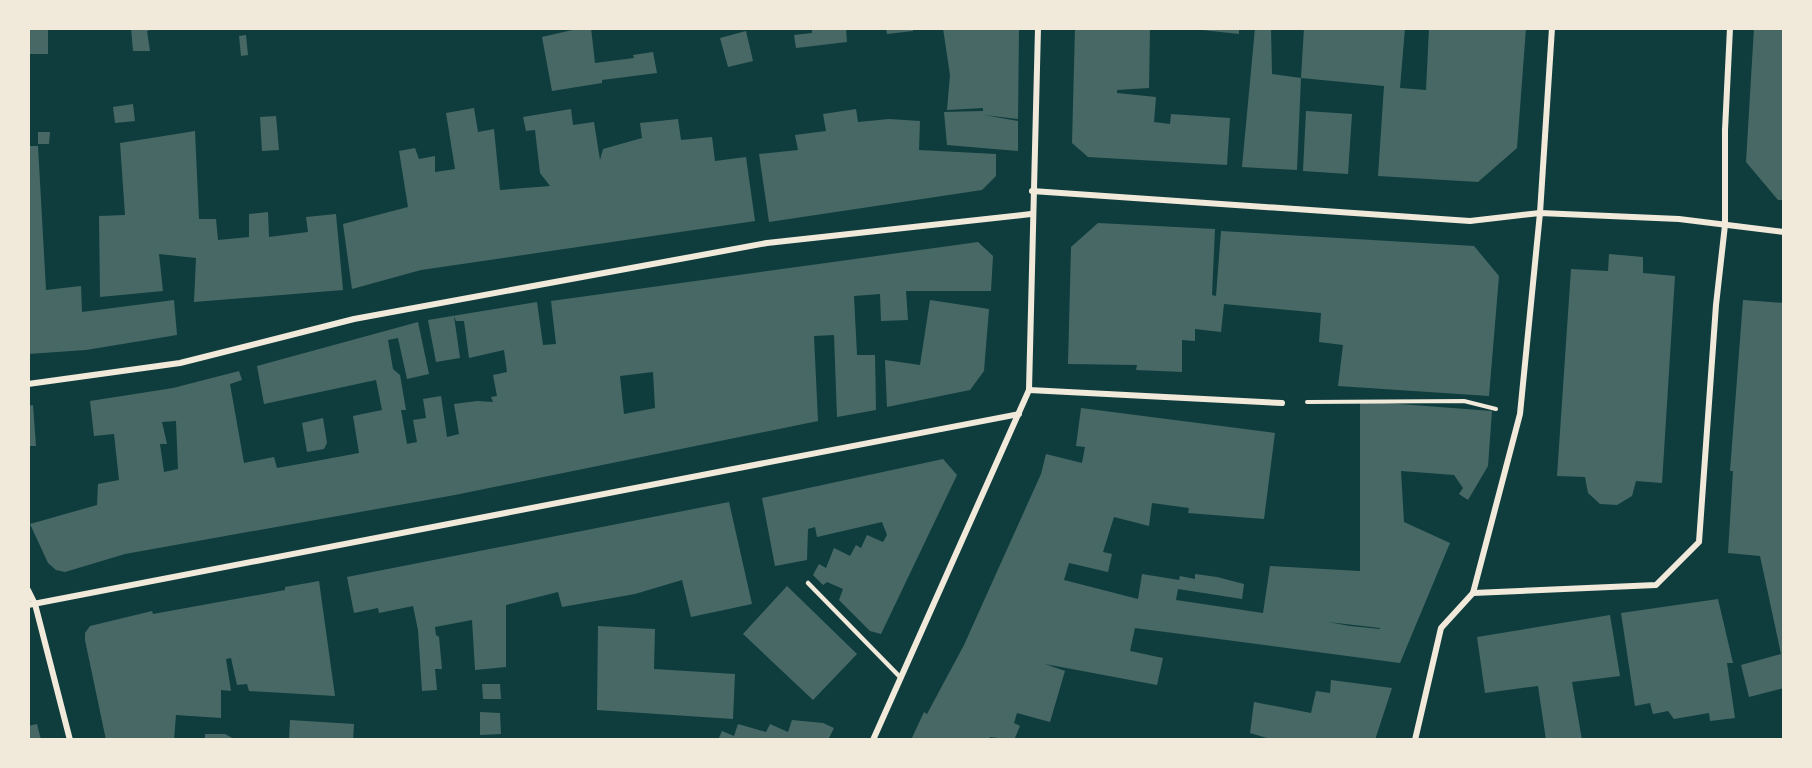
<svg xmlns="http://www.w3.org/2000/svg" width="1812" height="768" font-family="'Work Sans',sans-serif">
<rect width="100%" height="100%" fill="#0f3d3e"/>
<g fill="#486865" fill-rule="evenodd">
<rect x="28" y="28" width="20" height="26"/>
<polygon points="131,28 156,28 147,31 150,51 133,51"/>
<polygon points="581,28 591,28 595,63 634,58 633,55 653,52 657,73 602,80 602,83 552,91 542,37"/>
<polygon points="812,28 846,28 847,42 796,48 794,35 812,33"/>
<polygon points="886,28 913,28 913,31 887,34"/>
<polygon points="943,28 1019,28 1018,119 984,115 1018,121 1018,151 947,145 944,112 983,111 983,108 947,110 950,75"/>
<polygon points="1075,28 1150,28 1149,88 1117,90 1117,93 1156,97 1154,122 1170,124 1171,114 1230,118 1227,165 1088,157 1072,143"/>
<polygon points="1183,28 1239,28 1239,34"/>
<polygon points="1255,28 1271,28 1272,74 1301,78 1304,28 1405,28 1400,88 1426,90 1429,28 1526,28 1517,148 1478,182 1378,176 1384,86 1301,78 1297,170 1242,167"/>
<polygon points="1754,28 1784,28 1784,200 1778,200 1746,162"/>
<polygon points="746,31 753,61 728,67 720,38"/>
<polygon points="246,35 248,55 241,56 239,36"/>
<polygon points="133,104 135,121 115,123 113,107"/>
<polygon points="474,108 478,132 494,129 500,190 550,186 540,173 535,130 526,131 523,117 571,109 573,125 594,122 600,160 603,149 642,138 640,123 678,119 681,140 712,137 715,161 746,157 755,221 421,270 352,289 343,224 408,207 399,151 415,148 419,159 435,156 435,172 455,169 446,113"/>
<polygon points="856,109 858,122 889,119 920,121 919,150 996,154 996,176 982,190 769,222 759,154 798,150 795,135 826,131 823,114"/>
<polygon points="1306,111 1352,114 1348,174 1303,171"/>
<polygon points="276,116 279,150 262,151 260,117"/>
<polygon points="195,131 199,219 216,219 218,240 249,237 249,214 268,212 269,237 308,232 306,217 336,214 343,290 194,302 196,258 159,254 163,291 100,297 99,216 125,215 120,143"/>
<polygon points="38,132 50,132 49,144 38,144"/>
<polygon points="28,146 38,146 46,290 81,286 82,312 174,300 177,335 86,350 28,354"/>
<polygon points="1098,223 1215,229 1212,295 1216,296 1221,231 1474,246 1499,276 1489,396 1338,386 1343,345 1319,342 1321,313 1224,304 1221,332 1195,329 1195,341 1182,340 1182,372 1136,370 1137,365 1068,364 1071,247"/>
<path d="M978,242L993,256L991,291H906L908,320L881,321L880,294L854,296L857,355H875L876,410L837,417L834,335L814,336L818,421L455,495L125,554L65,572L56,570L48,563L30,524L97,505L98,484L119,480L114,434L94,436L90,401L173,388L239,371L242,380L230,384L244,463L274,457L277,468L316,461L359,453L353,416L382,410L376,380L264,404L257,366L418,322L429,374L407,379L398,338L388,340L393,369L400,375L406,410H401L407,444L417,442L413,420L426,418L423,399L441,396L447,437L459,434L454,404L477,401L493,402L491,397L497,396L493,375L507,372L504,350L469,358L464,321H456L454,316L460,358L436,362L428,320L537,302L543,345L556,344L551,301ZM653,372L655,408L624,414L620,376ZM176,421L178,469L164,472L160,444H167L162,422Z"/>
<polygon points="1609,254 1643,257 1643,273 1675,276 1662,483 1636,481 1632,496 1617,505 1600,504 1588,493 1585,477 1557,476 1571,269 1608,271"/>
<polygon points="930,300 989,309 984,371 970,390 887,407 885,360 920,365"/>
<polygon points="1743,300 1784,303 1784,688 1749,697 1741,665 1781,654 1760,556 1728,553 1733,471 1730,471"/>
<path d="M1360,401L1492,411L1488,466L1468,500L1459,494L1463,488L1454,475L1401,471L1404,522L1450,543L1400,663L1135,628L1130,651L1163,658L1157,685L1045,664L1065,671L1050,722L1017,713L1014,723L1020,726L1014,740L990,737L989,740H911L924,712L927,714L964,645L1041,474L1046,454L1082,463L1085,447L1076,446L1081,408L1275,433L1264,519L1188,513L1189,508L1152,503L1149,526L1114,517L1103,552L1112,554L1108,572L1069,563L1064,580L1138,599L1142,574L1179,580L1180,576L1195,579V574L1217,577L1244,584L1242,599L1178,589L1176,600L1263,613L1270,566L1360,571ZM1328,622L1380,628V629L1350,626Z"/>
<polygon points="33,405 36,446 28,446 28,406"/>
<polygon points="323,418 327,443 324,449 307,452 302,423"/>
<polygon points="943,459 957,475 881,634 870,631 839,600 843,589 827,582 823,585 813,575 819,564 826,568 834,548 850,556 856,545 861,548 867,535 883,542 887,535 882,522 817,537 815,527 808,529 807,560 775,566 762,498"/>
<polygon points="729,502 752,604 691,617 682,580 635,594 562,607 558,592 506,605 506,667 475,670 472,620 435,627 436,635 439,637 442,669 435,669 437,690 422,691 418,630 413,606 379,613 378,608 354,613 347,577"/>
<polygon points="319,581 335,696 249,691 247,684 237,685 231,658 226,659 231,691 221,690 221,718 176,715 174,740 106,740 85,640 85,633 90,626 152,611 153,614 285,590 285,587"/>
<polygon points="787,586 857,654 813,700 743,634"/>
<polygon points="1718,599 1733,663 1727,663 1735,718 1710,721 1709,713 1674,719 1668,711 1653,714 1650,703 1635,706 1621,613"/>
<polygon points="1610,615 1620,676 1572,682 1582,740 1546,740 1538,686 1485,693 1477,637"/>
<polygon points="598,626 655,629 654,669 735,674 733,719 597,710"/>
<polygon points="1331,680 1392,688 1375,740 1274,740 1250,733 1254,702 1311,713 1316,691 1330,693"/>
<polygon points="482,684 500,684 501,699 483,699"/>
<polygon points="480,712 500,713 501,734 480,735"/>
<polygon points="290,720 354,724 353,740 289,740"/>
<polygon points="792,720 823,723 834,728 828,740 718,740 722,731 734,736 738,724 766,732 770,724 788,732"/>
<polygon points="37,724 41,740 28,740 28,726"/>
<polygon points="205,734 225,734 236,740 205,740"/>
</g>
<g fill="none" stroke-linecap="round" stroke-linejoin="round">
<polyline stroke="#f1e9da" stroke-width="4" points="1307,402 1464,401 1496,409"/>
<polyline stroke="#f1e9da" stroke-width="4.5" points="808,583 901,678"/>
<g stroke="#f1e9da" stroke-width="6">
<polyline points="1032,191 1470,221 1540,213 1679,219 1784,232"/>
<polyline points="28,384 180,363 354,319 767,243 1031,214"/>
<polyline points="1029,390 1282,403"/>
<polyline points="28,590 35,604 70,740"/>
<polyline points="1473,593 1656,585 1699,542 1716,305 1725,225 1725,130 1730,28"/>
<polyline points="28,605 1019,414"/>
<polyline points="873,740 1029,390 1038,28"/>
<polyline points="1415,740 1441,628 1473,593 1520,414 1540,213 1552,28"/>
</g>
</g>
<rect width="1812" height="768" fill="none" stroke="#f1e9da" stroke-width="60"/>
</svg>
